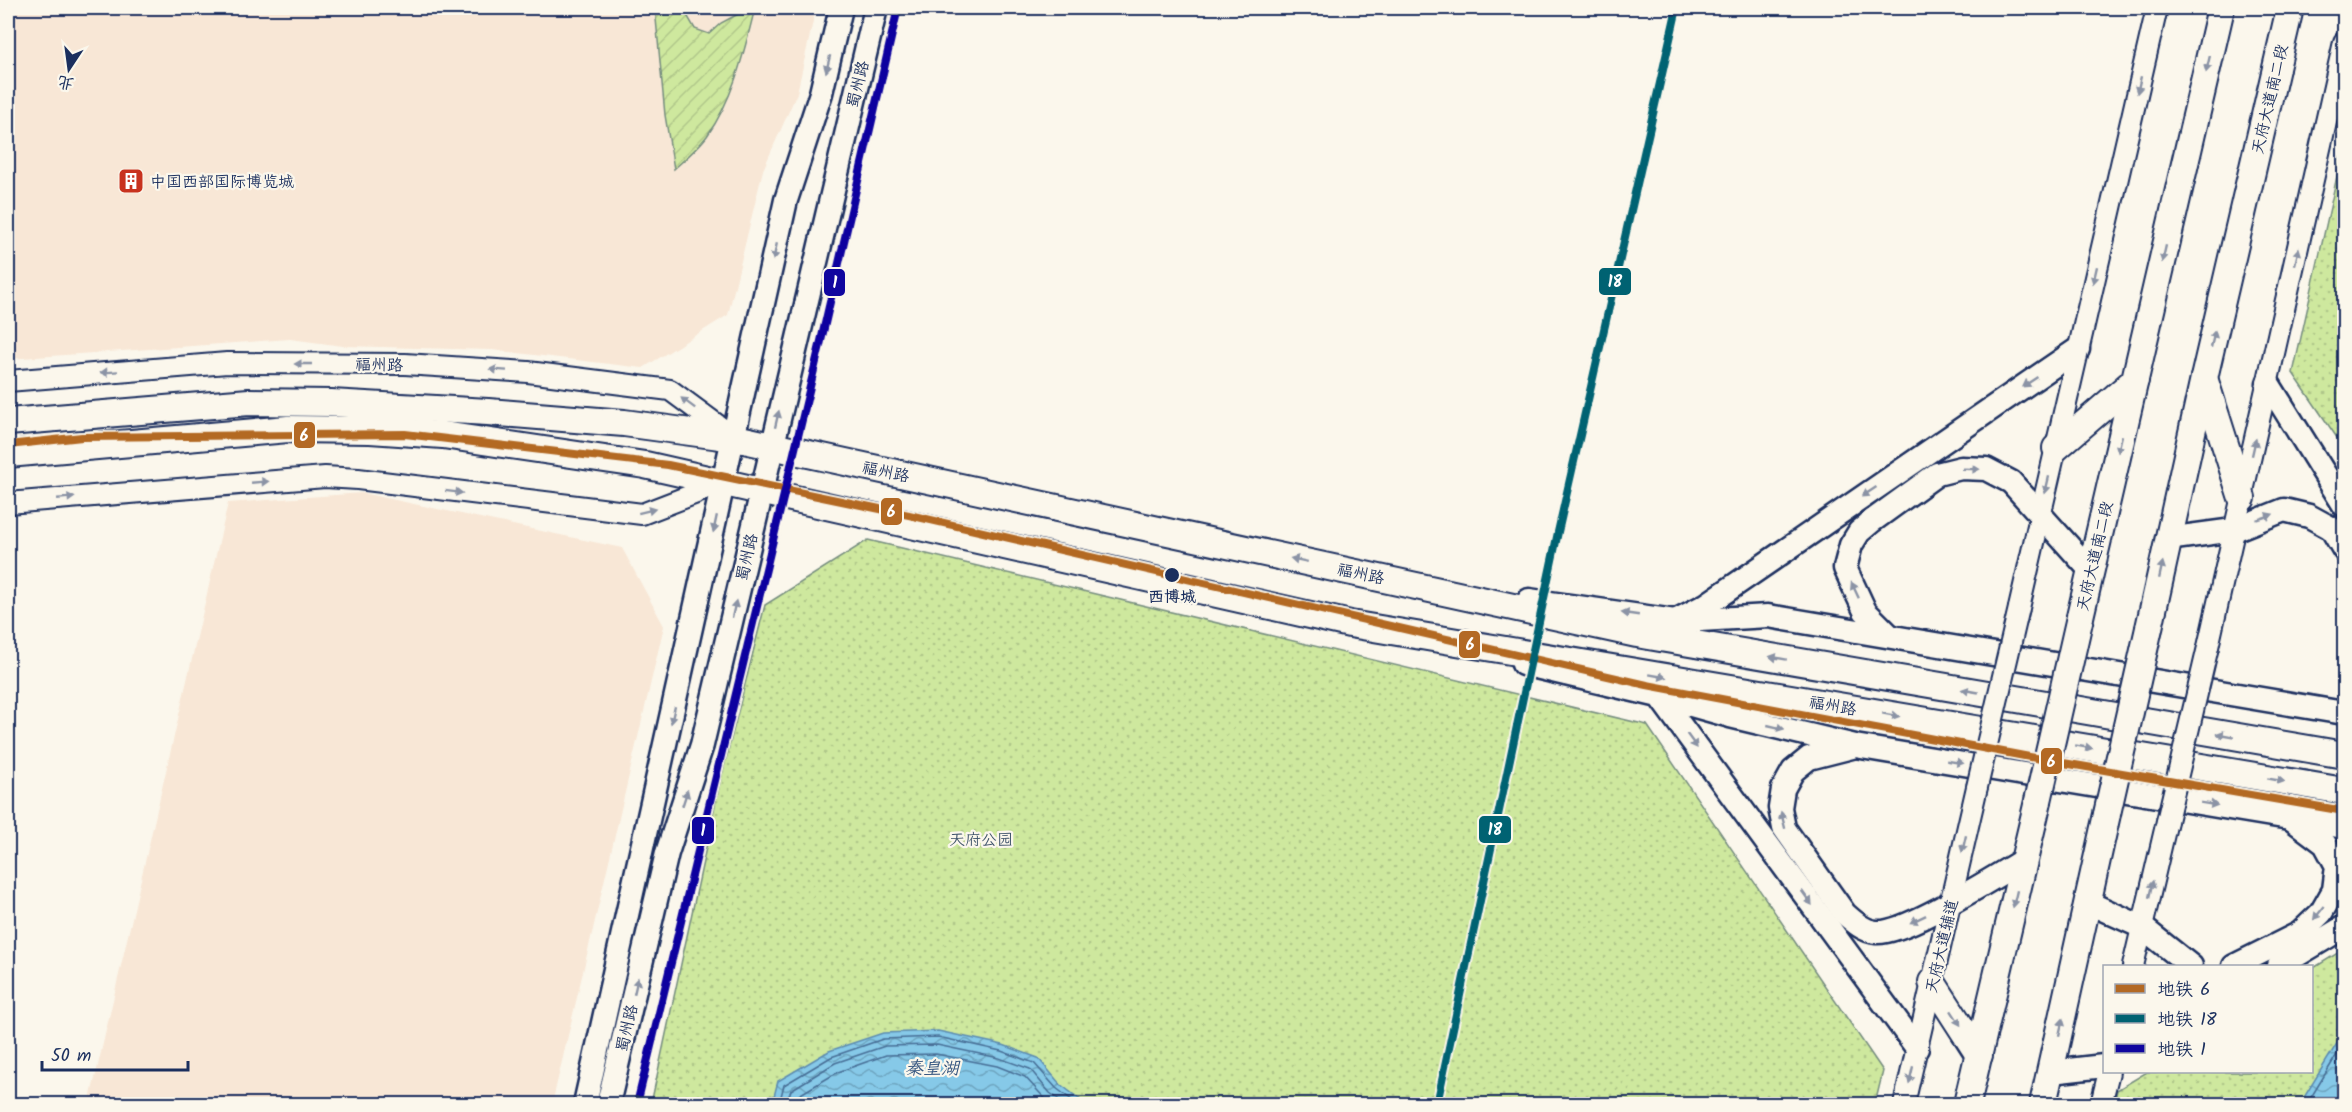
<svg xmlns="http://www.w3.org/2000/svg" width="2352" height="1112" font-family="Kalam,'LXGW WenKai TC',sans-serif">
<defs>
<pattern id="park-dots" width="8" height="8" patternUnits="userSpaceOnUse" patternTransform="scale(1.5)"><rect width="8" height="8" fill="#cee89e"/><path d="M2 2h.1M6 6h.1" fill="none" stroke="#b0c78a" stroke-width="1.8" stroke-linecap="round"/></pattern>
<pattern id="garden-furrows" width="10" height="10" patternUnits="userSpaceOnUse" patternTransform="scale(1.5)"><rect width="10" height="10" fill="#cee89e"/><path d="M-1 1l2-2M0 10L10 0M9 11l2-2" fill="none" stroke="#b0c78a"/></pattern>
<pattern id="water-waves" width="16" height="10" patternUnits="userSpaceOnUse" patternTransform="scale(1.5)"><rect width="16" height="10" fill="#86c9e8"/><path d="M0 5q4-4 8 0t8 0" fill="none" stroke="#6da4bf"/></pattern>
</defs>
<rect width="100%" height="100%" fill="#fbf7ec"/>
<filter id="ink" filterUnits="userSpaceOnUse"><feTurbulence type="fractalNoise" baseFrequency=".0167" numOctaves="2"/><feDisplacementMap in="SourceGraphic" scale="12" xChannelSelector="R" yChannelSelector="G"/><feConvolveMatrix kernelMatrix="1 2 1 2 8 2 1 2 1" color-interpolation-filters="sRGB"/></filter>
<g filter="url(#ink)">
<g fill="#f8e7d6">
<polygon points="8,8 816,8 797,93 763,170 728,315 643,368 492,350 343,346 290,339 8,359"/>
<polygon points="362,493 622,548 664,626 552,1104 89,1104 228,503"/>
</g>
<g fill="url(#park-dots)" stroke="#748c7e" stroke-width="1.5">
<polygon points="2344,145 2344,448 2293,373"/>
<polygon points="868,540 1647,725 1883,1071 1875,1104 651,1104 719,787 765,605"/>
<polygon points="2344,949 2344,1104 2114,1104 2117,1090 2147,1072 2312,1072 2312,969"/>
</g>
<path fill="url(#garden-furrows)" stroke="#748c7e" stroke-width="1.5" d="M655,8H690L688,17L695,29L709,34L721,23L740,13L746,8H755C744,52 734,98 707,136C698,148 685,159 674,169L665,115Z"/>
<g fill="url(#water-waves)" stroke="#5b8bb1" stroke-width="1.5">
<polygon points="938,1031 1003,1045 1038,1058 1060,1084 1082,1101 1091,1104 772,1104 778,1081 829,1051 883,1033"/>
<polygon points="2344,1032 2344,1104 2300,1104"/>
</g>
<g fill="none" stroke-linecap="round" stroke-linejoin="round">
<g stroke="#466d95" stroke-width="1.5">
<polyline points="779,1104 784,1085 831,1057 883,1039 938,1037 1001,1051 1034,1063 1056,1088 1077,1104"/>
<polyline points="786,1104 791,1090 835,1063 885,1046 937,1045 999,1058 1030,1069 1050,1093 1065,1104"/>
<polyline points="796,1104 799,1095 838,1072 886,1055 936,1054 997,1066 1025,1077 1050,1104"/>
<polyline points="2307,1104 2344,1043"/>
</g>
<g stroke="#1b2f5e" stroke-width="24">
<g id="tertiary">
<polyline points="8,381 227,363 405,364 528,372 670,390 735,438"/>
<polyline points="8,503 325,477 358,479 642,514 725,482"/>
<polyline points="2019,608 2157,8"/>
<polyline points="2208,647 2344,42"/>
<polyline points="2133,966 2167,821"/>
<polyline points="1904,1104 1977,787"/>
<polyline points="2101,1104 2109,1072"/>
</g>
</g>
<g stroke="#1b2f5e" stroke-width="27">
<g id="secondary">
<polyline points="2268,383 2344,505"/>
<polyline points="2167,539 2234,530 2284,510 2309,516 2331,528 2344,550"/>
<polyline points="1529,600 1675,621 1706,605 2078,349"/>
<polyline points="1683,621 1768,616 2344,713"/>
<polyline points="1890,636 1865,611 1845,568 1851,545 1859,532 1872,521 1937,474 1961,468 1986,469 2011,482 2091,571"/>
<polyline points="1523,664 1659,696 1917,1048"/>
<polyline points="1659,696 1730,716 1855,746 2344,827"/>
<path d="M1852,747L1809,758L1793,771L1783,789L1780,808L1784,828L1845,914C1854,922 1864,931 1876,932C1905,935 1995,876 2024,860"/>
<polyline points="2089,903 2142,927 2191,966"/>
<polyline points="2234,966 2300,933 2321,913 2334,890 2337,866 2325,844 2293,820"/>
<polyline points="2279,966 2344,927"/>
<polyline points="2051,1072 2104,1066"/>
<polyline points="585,1104 786,200 821,93 841,8"/>
<polyline points="608,1104 667,853 702,745 876,8"/>
</g>
</g>
<g stroke="#1b2f5e" stroke-width="30">
<g id="primary">
<polyline points="8,422 249,402 331,403 488,412 624,423 735,438 1637,634 2344,755"/>
<polyline points="8,454 288,429 370,430 443,435 645,465 1350,624 2344,791"/>
</g>
</g>
<g stroke="#1b2f5e" stroke-width="30">
<g id="trunk">
<polyline points="2204,378 2242,498"/>
<polyline points="2056,448 2135,380"/>
<polyline points="2080,617 2221,8"/>
<polyline points="2149,628 2204,378 2290,8"/>
<polyline points="1932,982 1979,1055"/>
<polyline points="1967,1104 2038,801"/>
<polyline points="2043,1104 2107,814"/>
</g>
</g>
<use href="#tertiary" stroke="#fbf7ec" stroke-width="20"/>
<use href="#secondary" stroke="#fbf7ec" stroke-width="22"/>
<use href="#primary" stroke="#fbf7ec" stroke-width="26"/>
<use href="#trunk" stroke="#fbf7ec" stroke-width="26"/>
<g stroke="#1b2f5e" stroke-width="24" stroke-linecap="butt">
<g id="tertiary-bridge">
<polyline points="1977,787 2019,608"/>
<polyline points="2167,821 2208,647"/>
</g>
</g>
<g stroke="#1b2f5e" stroke-width="30" stroke-linecap="butt">
<g id="trunk-bridge">
<polyline points="2038,801 2080,617"/>
<polyline points="2107,814 2149,628"/>
</g>
</g>
<use href="#tertiary-bridge" stroke="#fbf7ec" stroke-width="20"/>
<use href="#trunk-bridge" stroke="#fbf7ec" stroke-width="26"/>
<g stroke="#fbf7ec" stroke-width="12">
<polyline id="metro-1" points="8,445 82,437 405,434 668,465 909,515 1647,685 2046,760 2344,811"/>
</g>
<g stroke="#fbf7ec" stroke-width="12">
<polyline id="metro-2" points="1437,1104 1558,532 1677,8"/>
</g>
<g stroke="#fbf7ec" stroke-width="12">
<polyline id="metro-3" points="637,1104 821,341 898,8"/>
</g>
<use href="#metro-1" stroke="#b36924" stroke-width="8"/>
<use href="#metro-2" stroke="#006272" stroke-width="8"/>
<use href="#metro-3" stroke="#10069f" stroke-width="8"/>
</g>
<defs><path id="oneway-solid" d="M-6-.8H1V-3.2L6.5 0L1 3.2V.8H-6Z" transform="scale(1.5)"/></defs>
<g fill="#8b93a5">
<use href="#oneway-solid" transform="translate(828 64) rotate(104)"/>
<use href="#oneway-solid" transform="translate(2208 64) rotate(103)"/>
<use href="#oneway-solid" transform="translate(2139 85) rotate(103)"/>
<use href="#oneway-solid" transform="translate(775 252) rotate(102)"/>
<use href="#oneway-solid" transform="translate(2164 254) rotate(103)"/>
<use href="#oneway-solid" transform="translate(2297 256) rotate(-77)"/>
<use href="#oneway-solid" transform="translate(2095 275) rotate(103)"/>
<use href="#oneway-solid" transform="translate(2213 339) rotate(-77)"/>
<use href="#oneway-solid" transform="translate(303 364) rotate(-180)"/>
<use href="#oneway-solid" transform="translate(498 370) rotate(-176)"/>
<use href="#oneway-solid" transform="translate(109 372) rotate(176)"/>
<use href="#oneway-solid" transform="translate(2030 382) rotate(146)"/>
<use href="#oneway-solid" transform="translate(688 403) rotate(-143)"/>
<use href="#oneway-solid" transform="translate(777 419) rotate(-77)"/>
<use href="#oneway-solid" transform="translate(2120 444) rotate(103)"/>
<use href="#oneway-solid" transform="translate(2254 447) rotate(-77)"/>
<use href="#oneway-solid" transform="translate(1971 469) rotate(2)"/>
<use href="#oneway-solid" transform="translate(260 482) rotate(-5)"/>
<use href="#oneway-solid" transform="translate(2047 485) rotate(103)"/>
<use href="#oneway-solid" transform="translate(454 492) rotate(7)"/>
<use href="#oneway-solid" transform="translate(1869 492) rotate(146)"/>
<use href="#oneway-solid" transform="translate(66 498) rotate(-5)"/>
<use href="#oneway-solid" transform="translate(647 511) rotate(-14)"/>
<use href="#oneway-solid" transform="translate(2265 517) rotate(-19)"/>
<use href="#oneway-solid" transform="translate(715 524) rotate(102)"/>
<use href="#oneway-solid" transform="translate(1299 560) rotate(-168)"/>
<use href="#oneway-solid" transform="translate(2161 570) rotate(-78)"/>
<use href="#oneway-solid" transform="translate(1855 590) rotate(-115)"/>
<use href="#oneway-solid" transform="translate(734 609) rotate(-77)"/>
<use href="#oneway-solid" transform="translate(1630 614) rotate(-172)"/>
<use href="#oneway-solid" transform="translate(1778 658) rotate(-170)"/>
<use href="#oneway-solid" transform="translate(1658 676) rotate(10)"/>
<use href="#oneway-solid" transform="translate(1970 691) rotate(-170)"/>
<use href="#oneway-solid" transform="translate(673 715) rotate(103)"/>
<use href="#oneway-solid" transform="translate(1891 715) rotate(10)"/>
<use href="#oneway-solid" transform="translate(1776 727) rotate(13)"/>
<use href="#oneway-solid" transform="translate(2225 735) rotate(-170)"/>
<use href="#oneway-solid" transform="translate(1692 741) rotate(54)"/>
<use href="#oneway-solid" transform="translate(2084 747) rotate(10)"/>
<use href="#oneway-solid" transform="translate(1955 762) rotate(9)"/>
<use href="#oneway-solid" transform="translate(2276 780) rotate(10)"/>
<use href="#oneway-solid" transform="translate(685 798) rotate(-72)"/>
<use href="#oneway-solid" transform="translate(2209 804) rotate(9)"/>
<use href="#oneway-solid" transform="translate(1783 820) rotate(-104)"/>
<use href="#oneway-solid" transform="translate(1964 844) rotate(103)"/>
<use href="#oneway-solid" transform="translate(2151 889) rotate(-77)"/>
<use href="#oneway-solid" transform="translate(1807 898) rotate(54)"/>
<use href="#oneway-solid" transform="translate(2015 899) rotate(103)"/>
<use href="#oneway-solid" transform="translate(2319 913) rotate(129)"/>
<use href="#oneway-solid" transform="translate(1918 919) rotate(154)"/>
<use href="#oneway-solid" transform="translate(636 986) rotate(-77)"/>
<use href="#oneway-solid" transform="translate(1956 1018) rotate(57)"/>
<use href="#oneway-solid" transform="translate(2061 1027) rotate(-77)"/>
<use href="#oneway-solid" transform="translate(1911 1075) rotate(103)"/>
</g>
</g>
<defs>
<g id="building-square" transform="scale(1.35)"><rect x="-9" y="-9" width="18" height="18" rx="4" fill="#c8321e" stroke="#fbf7ec"/><path d="M-4-6H4V6H1V3H-1V6H-4ZM-2.5-4.3h1.7v1.8h-1.7ZM.8-4.3h1.7v1.8H.8ZM-2.5-1h1.7V.8h-1.7ZM.8-1h1.7V.8H.8Z" fill="#fff"/></g>
</defs>
<g fill-rule="evenodd">
<use href="#building-square" x="131" y="181"/>
</g>
<circle fill="#1b2f5e" stroke="#fbf7ec" stroke-width="2" cx="1172" cy="575" r="8"/>
<g text-anchor="middle" stroke-width="4.5" stroke-linejoin="round" paint-order="stroke">
<g font-size="16" fill="#1b2f5e" stroke="#fbf7ec">
<text transform="translate(857 84) rotate(-76)" y="6">蜀州路</text>
<text transform="translate(2269 99) rotate(-77)" y="6">天府大道南二段</text>
<text transform="translate(379 364) rotate(1)" y="6">福州路</text>
<text transform="translate(886 471) rotate(12)" y="6">福州路</text>
<text transform="translate(2094 556) rotate(-77)" y="6">天府大道南二段</text>
<text transform="translate(746 557) rotate(-77)" y="6">蜀州路</text>
<text transform="translate(1361 573) rotate(12)" y="6">福州路</text>
<text transform="translate(1833 705) rotate(10)" y="6">福州路</text>
<text transform="translate(1941 946) rotate(-77)" y="6">天府大道辅道</text>
<text transform="translate(626 1028) rotate(-77)" y="6">蜀州路</text>
</g>
<g font-size="16" fill="#1b2f5e" stroke="#fbf7ec" text-anchor="start">
<text x="150" y="187">中国西部国际博览城</text>
</g>
<g font-size="16" font-weight="bold" fill="#1b2f5e" stroke="#fbf7ec">
<text x="1172" y="602">西博城</text>
</g>
<g font-size="16" fill="#3f546b" stroke="#fbf7ec">
<text x="981" y="845">天府公园</text>
</g>
<g font-size="18" font-style="italic" fill="#365680" stroke="#fbf7ec">
<text x="932" y="1074">秦皇湖</text>
</g>
</g>
<g stroke="#fbf7ec" stroke-width="2">
<rect x="1598" y="267" width="34" height="29" rx="6" fill="#006272"/>
<rect x="823" y="268" width="23" height="29" rx="6" fill="#10069f"/>
<rect x="293" y="421" width="23" height="28" rx="6" fill="#b36924"/>
<rect x="880" y="497" width="23" height="29" rx="6" fill="#b36924"/>
<rect x="1458" y="630" width="23" height="29" rx="6" fill="#b36924"/>
<rect x="2040" y="747" width="23" height="28" rx="6" fill="#b36924"/>
<rect x="1478" y="815" width="34" height="29" rx="6" fill="#006272"/>
<rect x="691" y="816" width="24" height="29" rx="6" fill="#10069f"/>
</g>
<g font-size="16" text-anchor="middle" font-weight="bold" fill="#fff">
<text x="1615" y="287">18</text>
<text x="835" y="288">1</text>
<text x="304" y="441">6</text>
<text x="891" y="517">6</text>
<text x="1470" y="650">6</text>
<text x="2051" y="767">6</text>
<text x="1495" y="835">18</text>
<text x="703" y="836">1</text>
</g>
<rect width="2352" height="1112" fill="none" stroke="#fbf7ec" stroke-width="30"/>
<rect x="15" y="15" width="2322" height="1082" fill="none" stroke="#1b2f5e" stroke-width="2" filter="url(#ink)"/>
<rect x="2103" y="965" width="210" height="108" fill="#fbf7ec" stroke="#a1a7b3" stroke-width="1.5"/>
<rect x="2115" y="984" width="30" height="9" fill="#b36924" stroke="#a1a7b3" stroke-width="1.5"/>
<text x="2157" y="995" font-size="18" fill="#1b2f5e">地铁 6</text>
<rect x="2115" y="1014" width="30" height="9" fill="#006272" stroke="#a1a7b3" stroke-width="1.5"/>
<text x="2157" y="1025" font-size="18" fill="#1b2f5e">地铁 18</text>
<rect x="2115" y="1044" width="30" height="9" fill="#10069f" stroke="#a1a7b3" stroke-width="1.5"/>
<text x="2157" y="1055" font-size="18" fill="#1b2f5e">地铁 1</text>
<g transform="translate(69 69) rotate(193)" stroke="#fbf7ec" stroke-width="4.5" paint-order="stroke">
<path d="M0-4.5L10 22L0 15L-10 22Z" fill="#1b2f5e"/>
<text y="-9" font-size="16" font-weight="bold" text-anchor="middle" fill="#1b2f5e">北</text>
</g>
<path d="M42 1061v9h146v-9" fill="none" stroke="#1b2f5e" stroke-width="3"/>
<text x="51" y="1061" font-size="18" fill="#1b2f5e" stroke="#fbf7ec" stroke-width="4.5" paint-order="stroke">50 m</text>
</svg>
